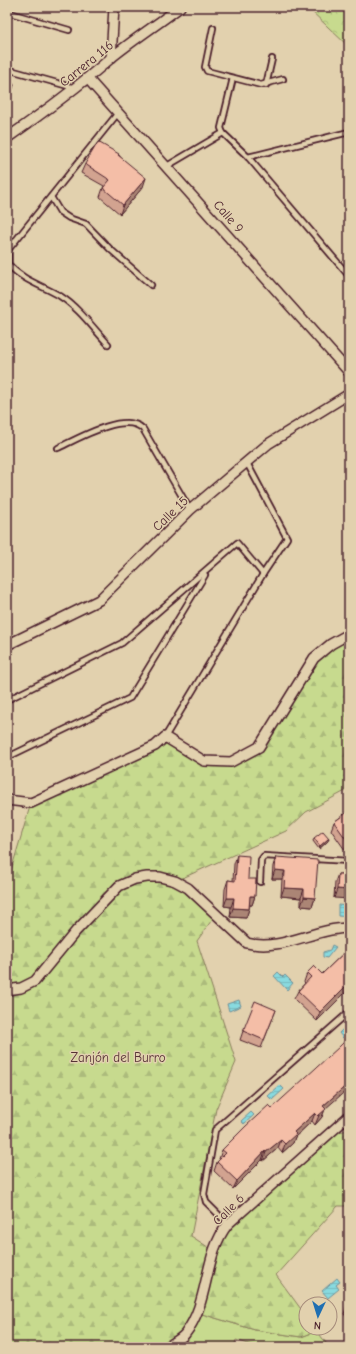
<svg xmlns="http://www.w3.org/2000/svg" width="356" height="1354" font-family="'Comic Neue',sans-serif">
<defs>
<pattern id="forest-firs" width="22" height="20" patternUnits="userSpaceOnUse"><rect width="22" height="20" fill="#c7da8e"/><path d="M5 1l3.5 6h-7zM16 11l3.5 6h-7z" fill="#acbb7b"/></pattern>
<pattern id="park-crowns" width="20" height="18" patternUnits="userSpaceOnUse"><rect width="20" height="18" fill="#c7da8e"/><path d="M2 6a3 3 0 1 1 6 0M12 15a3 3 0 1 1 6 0" fill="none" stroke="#acbb7b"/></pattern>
<pattern id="water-rules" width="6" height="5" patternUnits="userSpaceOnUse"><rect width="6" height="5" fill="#88dadf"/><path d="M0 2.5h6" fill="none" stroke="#77bbc0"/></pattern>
</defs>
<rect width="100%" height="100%" fill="#e2d1ae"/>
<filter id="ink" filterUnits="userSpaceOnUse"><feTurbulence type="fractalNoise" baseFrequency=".025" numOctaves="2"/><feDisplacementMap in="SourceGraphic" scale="8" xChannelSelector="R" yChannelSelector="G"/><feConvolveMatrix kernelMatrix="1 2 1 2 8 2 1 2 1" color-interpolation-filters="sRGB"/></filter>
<g filter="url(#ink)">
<polygon fill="#c7da8e" stroke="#887c5c" points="202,1314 255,1330 301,1337 317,1331 329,1347 258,1347 236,1340 234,1347 184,1347"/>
<g fill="url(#forest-firs)" stroke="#887c5c">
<polygon points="349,634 349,789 306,812 286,831 176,881 216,914 197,941 236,1062 216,1109 191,1236 214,1251 209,1274 185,1334 167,1347 7,1347 7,884 31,803 165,737 204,761 231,762 259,747 314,658"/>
<polygon points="349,1130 349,1206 338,1206 276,1275 306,1316 306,1328 315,1328 317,1331 301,1337 255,1330 202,1314 224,1234 338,1132"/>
</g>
<polygon fill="url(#park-crowns)" stroke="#887c5c" points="307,7 349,7 349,47"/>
<g fill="url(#water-rules)" stroke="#6f8f97">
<polygon points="338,905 349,906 349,917 338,916"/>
<polygon points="332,945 336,947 327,958 323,957 323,952 330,950"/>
<polygon points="278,972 283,977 285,975 293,983 287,990 274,976"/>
<polygon points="239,1000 241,1006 229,1011 227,1004"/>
<polygon points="348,1024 349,1032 343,1038 339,1033"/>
<polygon points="280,1085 284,1089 272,1100 268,1096"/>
<polygon points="251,1112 254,1115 244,1124 241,1121"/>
<polygon points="337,1278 340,1282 336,1285 339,1289 328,1298 322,1291"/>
</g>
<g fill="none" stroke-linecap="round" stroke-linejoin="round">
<g stroke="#4a1f2b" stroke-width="8">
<g id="lane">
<polyline points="7,12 69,30"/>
<polyline points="213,28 205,67 207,71 261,85 283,79"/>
<polyline points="7,69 75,88"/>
<polyline points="233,78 221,128 223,133 248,157 349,276"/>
<polyline points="266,85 272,59"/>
<polyline points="248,157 349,132"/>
<polyline points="167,166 223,133"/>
<polyline points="51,197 60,212 69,218 86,224 110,249 151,285"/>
<path d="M108,344C93,328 79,308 60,296C41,285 22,280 8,264V250L118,113"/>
<path d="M58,448C77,439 125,411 143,429L190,510"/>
<polyline points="7,700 122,643 237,543 263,574"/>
<polyline points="165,737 263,574 287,538 247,463"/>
<polyline points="8,757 130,698 205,575"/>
<polyline points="260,882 261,860 264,856 349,861"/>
<polyline points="228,1224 206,1202 204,1194 215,1130 349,1012"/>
</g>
</g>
<g stroke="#4a1f2b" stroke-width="12">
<g id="street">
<polyline points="111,58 114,7"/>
<polyline points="88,79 349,372"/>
<path d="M7,138C43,113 78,87 111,58C133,40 158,24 180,7"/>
<polyline points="7,645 99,600 190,510 268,444 349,394"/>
<polyline points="7,800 31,803 155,746 165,737 204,761 231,762 259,747 314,658 331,644 349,634"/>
<path d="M7,990L21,988L35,981L76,931L119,886L135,879L147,877H160L175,881L188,888L247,943C282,952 314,928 349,928"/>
<path d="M167,1347C173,1343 181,1339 185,1334C210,1302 203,1255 228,1224L349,1116"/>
</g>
</g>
<use href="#lane" stroke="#e2d1ae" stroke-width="4.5"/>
<use href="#street" stroke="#e2d1ae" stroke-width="9"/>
</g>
<g fill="#d2a390" stroke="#4a1f2b">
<polygon points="119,155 143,187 120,214 100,197 103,188 104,186 81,173 85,164"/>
<polygon points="349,808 349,848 345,850 331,830 334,822 347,812"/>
<polygon points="314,838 328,841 319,849 313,841"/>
<polygon points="237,855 248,879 255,896 252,905 250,905 249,909 246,918 230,917 231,907 224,906 225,889 228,880 233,881 234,864"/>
<polygon points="276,857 315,898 312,907 301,906 301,898 281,896 282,879 272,879 273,866"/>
<polygon points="338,874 349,874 334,898 335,882"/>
<polygon points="349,948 349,991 348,990 317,1021 294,999 298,991 305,983 304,982 307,973 322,974"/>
<polygon points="276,1010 261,1048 240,1040 243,1031"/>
<polygon points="272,1108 325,1109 322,1117 315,1125 312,1121 295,1137 293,1143 282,1153 278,1148 263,1161 262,1160 233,1189 214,1171 217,1162 220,1159 219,1159 222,1150"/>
<polygon points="349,1304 349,1320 344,1314 347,1305"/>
</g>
<g fill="#ab8575" stroke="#4a1f2b">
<polygon points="14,85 11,94 7,97 7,90"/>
<polygon points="146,178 143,187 120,214 123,205"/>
<polygon points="329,838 328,841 319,849 320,846"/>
<polygon points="349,841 349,848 345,850 348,842"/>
<polygon points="275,870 285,871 282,879 272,879"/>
<polygon points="284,888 304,889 301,898 281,896"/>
<polygon points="337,889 349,890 349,899 334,898"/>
<polygon points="250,896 255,896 252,905 247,905"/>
<polygon points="304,897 315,898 312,907 301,906"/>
<polygon points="227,898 234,898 231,907 224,906"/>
<polygon points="233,908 249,909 246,918 230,917"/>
<polygon points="349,983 349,986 348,990 317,1021 320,1012"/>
<polygon points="349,1083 349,1088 325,1109 322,1117 315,1125 323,1106"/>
<polygon points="315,1113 312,1121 295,1137 293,1143 282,1153 285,1144 294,1132"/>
<polygon points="281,1140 278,1148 263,1161 266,1152"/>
<polygon points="265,1151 262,1160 233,1189 237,1181"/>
</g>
<g fill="#f4bea7" stroke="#4a1f2b">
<polygon points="7,75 14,85 7,90"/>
<polygon points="98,142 119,154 118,155 146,178 123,205 103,188 110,180 85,164"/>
<polygon points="349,811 349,841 348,842 334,822"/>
<polygon points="323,831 329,838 320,846 314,838"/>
<polygon points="237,855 249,856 248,879 256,879 255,896 250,896 249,909 233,908 234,898 227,898 228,880 235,881"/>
<polygon points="276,857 318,860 315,898 304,897 304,889 284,888 285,871 275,870"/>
<polygon points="338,874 349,874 349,890 337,889"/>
<polygon points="349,948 349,983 320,1012 298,991 311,977 307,973 314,966 322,974"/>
<polygon points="255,1001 276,1010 264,1040 243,1031"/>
<polygon points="349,1037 349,1083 323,1106 326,1109 318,1116 315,1113 294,1132 296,1134 285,1144 281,1140 266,1152 265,1151 237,1181 217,1162 226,1153 222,1150 246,1126 269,1105 272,1108 339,1047"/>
</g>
</g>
<g text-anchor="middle" stroke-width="3" stroke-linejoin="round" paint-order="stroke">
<g font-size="13" fill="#4a1f2b" stroke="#e2d1ae">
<text transform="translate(86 63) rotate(-39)" y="5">Carrera 116</text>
<text transform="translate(229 216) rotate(49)" y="5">Calle 9</text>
<text transform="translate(170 513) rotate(-44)" y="5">Calle 15</text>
<text transform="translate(228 1209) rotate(-45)" y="5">Calle 6</text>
</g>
<g font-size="13" fill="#563235" stroke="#e2d1ae">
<text x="118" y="1062">Zanjón del Burro</text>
</g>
</g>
<rect width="356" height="1354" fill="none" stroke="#e2d1ae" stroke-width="24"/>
<rect x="12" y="12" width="332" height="1330" fill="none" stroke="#4a1f2b" stroke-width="1.5" filter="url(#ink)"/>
<g transform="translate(318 1316) rotate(184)"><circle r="19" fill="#e2d1ae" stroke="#a58a7a"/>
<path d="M0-3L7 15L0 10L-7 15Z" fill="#1f6fb2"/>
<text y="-6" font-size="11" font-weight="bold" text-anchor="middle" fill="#4a1f2b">N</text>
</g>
</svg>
